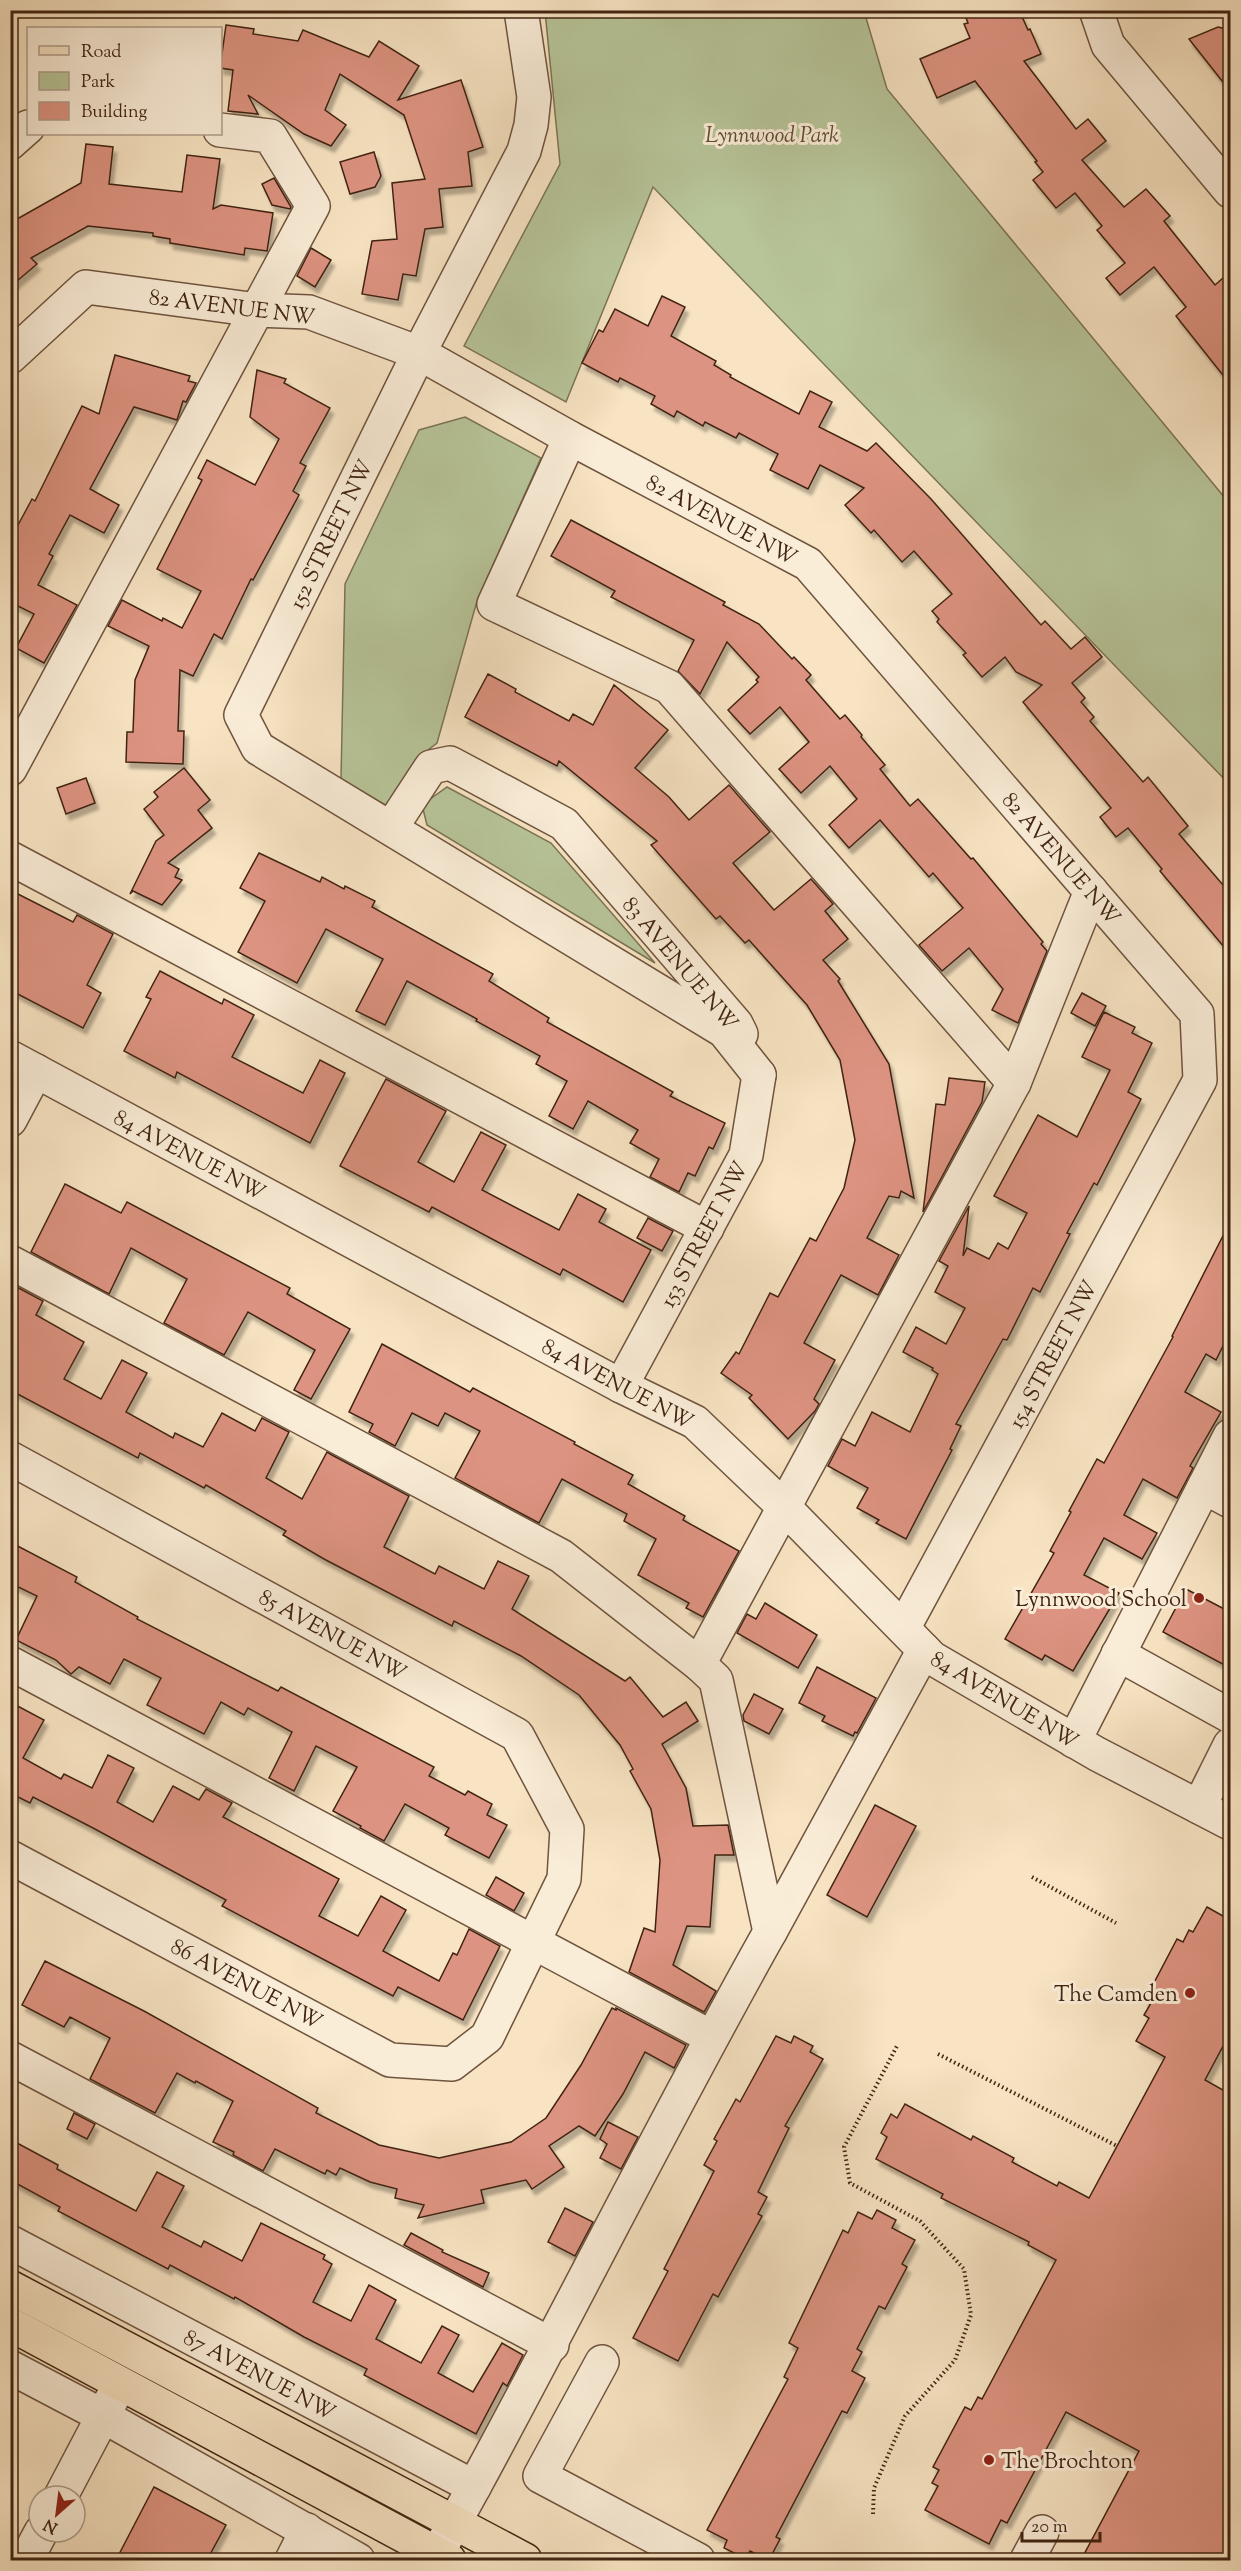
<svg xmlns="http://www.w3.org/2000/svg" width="1241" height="2571" font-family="'Sorts Mill Goudy',serif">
<defs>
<filter id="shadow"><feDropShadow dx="3.5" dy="6" stdDeviation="1.5" flood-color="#0004"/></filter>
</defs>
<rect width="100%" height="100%" fill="#f8e4c3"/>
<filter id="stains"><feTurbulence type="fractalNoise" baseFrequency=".00333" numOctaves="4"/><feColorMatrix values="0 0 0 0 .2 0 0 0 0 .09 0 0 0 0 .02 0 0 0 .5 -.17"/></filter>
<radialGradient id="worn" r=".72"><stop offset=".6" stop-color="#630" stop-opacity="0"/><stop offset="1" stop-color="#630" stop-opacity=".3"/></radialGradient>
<g fill="#b7c599" stroke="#7c7456" stroke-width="1.5">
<polygon points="545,11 864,11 887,89 1230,504 1230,785 653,187 566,402 464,346 560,164"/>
<polygon points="465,417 541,458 477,601 437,743 419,757 392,809 341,779 345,584 419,430"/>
<polygon points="447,787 551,843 655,963 427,825 422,805"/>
</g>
<g fill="#dd9381" stroke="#412412" stroke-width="1.5" filter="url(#shadow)">
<polygon points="963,10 1019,10 1028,30 1030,29 1041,54 1024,61 1076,129 1088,119 1106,141 1082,160 1124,207 1146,189 1170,216 1164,221 1215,285 1230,272 1230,384 1176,316 1186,307 1154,267 1120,295 1106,278 1125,263 1097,230 1102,226 1075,193 1056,208 1033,180 1043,172 1035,162 1037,161 975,81 937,98 920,59 970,38 964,24 968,23"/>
<polygon points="226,25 254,29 253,34 298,41 303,30 369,57 379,41 419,66 398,100 461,80 483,147 468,152 472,186 439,189 443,227 425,229 416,276 403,274 398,300 362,294 372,241 397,239 392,183 425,179 404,115 340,74 325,110 346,125 331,146 304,134 248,95 258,114 228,111 233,70 220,68"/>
<polygon points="1218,27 1230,30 1230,91 1189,39"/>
<polygon points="86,144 113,147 109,184 182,192 187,155 220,159 213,209 221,205 273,213 267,251 245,248 244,255 170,243 170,239 153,236 153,233 88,226 31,258 37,264 10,287 10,223 81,183"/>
<polygon points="374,152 381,176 375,187 350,194 340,162"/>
<polygon points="274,178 291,207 290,209 272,205 262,184"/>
<polygon points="311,248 331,260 315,287 297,276"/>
<polygon points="662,296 685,307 671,336 716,361 714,365 731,375 730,377 799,414 810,391 832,402 819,427 867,451 876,443 931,499 1041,625 1045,621 1071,649 1085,637 1102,657 1072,683 1085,698 1081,702 1094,717 1090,721 1143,782 1148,777 1188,826 1179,834 1230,893 1230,954 1160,871 1162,869 1128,828 1116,837 1100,817 1111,808 1023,702 1042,685 1016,672 1005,657 982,677 963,655 966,653 937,622 939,619 932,611 952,594 914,551 902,562 874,530 871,533 845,505 864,488 820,465 808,489 770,470 778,454 739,433 736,438 705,422 703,426 677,411 674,417 651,404 655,396 620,378 618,382 582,363 599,330 603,332 615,309 648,326"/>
<polygon points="115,355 190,376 188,381 196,383 186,402 183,401 177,420 134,407 90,489 119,505 104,533 70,515 49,554 53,556 38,585 77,605 44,663 16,648 34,614 10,602 10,540 32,499 35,501 82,406 99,414"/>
<polygon points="257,370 286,379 284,383 330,408 300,463 306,466 293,491 299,495 253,580 251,579 222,639 214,634 193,676 180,670 178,731 184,731 183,764 126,762 127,732 133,732 135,680 149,646 108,626 122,600 162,621 163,618 182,628 201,591 157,569 202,480 198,478 207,460 255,485 279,439 250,417"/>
<polygon points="571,520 725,602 723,605 759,624 792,659 794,657 811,675 806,680 840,719 845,715 862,735 861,737 885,765 880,769 910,806 918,799 971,859 973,858 1043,942 1041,944 1047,951 1018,1023 992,1010 1003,989 969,948 942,971 919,945 963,908 933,873 929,877 880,820 849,848 829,825 857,799 830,766 801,793 779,769 809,742 780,707 750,734 728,710 758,682 756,680 759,677 727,642 700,694 678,671 694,640 611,597 615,591 551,556"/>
<polygon points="488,674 516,689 515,692 569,721 573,714 593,725 614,685 668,730 635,768 669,797 689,820 729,785 770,832 733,863 774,910 811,879 833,904 825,911 848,939 823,960 840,979 838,981 889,1064 914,1198 901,1191 899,1198 889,1196 867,1238 899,1255 878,1295 841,1275 804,1343 835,1360 814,1399 819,1404 815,1411 788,1439 749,1398 752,1395 721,1373 736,1352 739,1354 770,1293 778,1297 810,1238 816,1241 844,1188 855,1140 840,1060 807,1005 749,940 745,943 720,916 716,919 651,845 657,841 559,761 557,766 465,717"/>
<polygon points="184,768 210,800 198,810 212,828 168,863 179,869 175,877 182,880 162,905 133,891 130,894 156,841 164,835 144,809 158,797 154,792"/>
<polygon points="86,778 95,803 66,814 57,788"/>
<polygon points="259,853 320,882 322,877 344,889 345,886 375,901 372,907 493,974 489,981 549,1018 547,1022 673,1092 670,1096 725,1123 713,1149 709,1147 695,1176 688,1173 679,1192 650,1177 659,1159 630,1143 638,1130 588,1101 573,1129 549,1116 567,1081 536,1064 540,1056 476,1021 477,1019 407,981 385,1025 356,1011 383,959 326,929 297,983 238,952 265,901 240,888"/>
<polygon points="10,890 73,922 77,915 113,934 87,985 101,993 83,1028 10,990"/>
<polygon points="160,971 222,1004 224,999 254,1015 232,1057 303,1093 320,1060 345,1073 310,1143 177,1072 175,1078 124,1051 151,999 146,997"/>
<polygon points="1082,993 1106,1006 1095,1026 1071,1013"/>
<polygon points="1104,1012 1135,1027 1132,1033 1152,1043 1128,1092 1141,1099 1097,1185 1094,1183 1067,1233 1070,1234 1040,1292 1033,1288 1007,1340 1003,1339 956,1424 961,1426 950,1449 952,1450 906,1539 876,1523 879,1520 857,1508 868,1488 828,1466 842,1439 855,1446 872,1412 910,1432 938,1374 932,1370 933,1368 903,1352 916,1327 946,1344 965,1308 935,1292 948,1266 939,1261 969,1206 963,1256 967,1248 989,1259 998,1243 1008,1249 1027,1213 994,1196 1038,1115 1077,1137 1110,1070 1082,1057"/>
<polygon points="949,1078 985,1082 982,1102 923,1212 936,1104 945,1105"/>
<polygon points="386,1079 446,1111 418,1162 454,1182 481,1132 506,1145 482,1190 559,1230 578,1194 606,1209 599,1222 651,1250 623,1302 563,1269 560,1275 432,1207 429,1212 340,1166"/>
<polygon points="65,1184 121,1213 127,1202 290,1288 287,1294 350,1329 311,1399 294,1390 315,1350 248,1312 224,1355 164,1323 187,1279 131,1248 109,1294 31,1252"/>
<polygon points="648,1218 673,1231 662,1251 637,1238"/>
<polygon points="1230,1222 1230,1332 1216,1360 1206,1354 1185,1392 1221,1412 1190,1466 1193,1468 1177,1498 1143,1479 1124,1515 1157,1533 1142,1559 1104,1538 1084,1575 1119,1593 1073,1671 1045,1655 1042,1660 1005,1639 1054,1553 1050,1551 1071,1512 1069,1511 1097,1459 1104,1463 1173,1337 1172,1336"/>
<polygon points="15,1286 43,1301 36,1315 84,1342 64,1379 101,1399 122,1360 147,1373 126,1412 173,1438 175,1433 203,1447 222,1413 255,1431 262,1418 289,1432 266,1478 302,1499 327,1452 332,1455 409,1496 384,1547 435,1574 439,1566 484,1589 498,1561 529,1576 512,1609 625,1681 630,1677 663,1717 686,1702 698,1721 662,1744 686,1788 693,1826 728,1825 734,1855 715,1855 710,1927 687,1926 673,1965 716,1991 704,2012 629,1972 644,1928 655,1932 660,1860 651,1809 630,1771 633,1769 620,1745 579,1695 521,1656 454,1621 452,1626 324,1559 283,1535 286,1531 206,1485 204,1488 140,1453 138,1458 10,1390 10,1294"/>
<polygon points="382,1344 470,1392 473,1388 575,1442 574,1444 633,1475 628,1484 685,1516 683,1520 739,1551 703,1617 686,1608 689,1603 638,1575 656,1539 624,1521 627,1514 562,1479 539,1523 455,1478 480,1431 445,1413 438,1426 412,1413 395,1446 369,1432 373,1424 349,1412"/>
<polygon points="10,1542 77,1577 75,1582 138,1617 137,1619 278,1691 281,1687 434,1767 429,1776 465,1795 468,1791 492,1804 487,1815 507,1825 489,1858 445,1835 449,1828 405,1804 384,1841 360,1828 361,1826 333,1811 357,1767 316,1746 294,1791 269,1778 292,1732 248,1708 244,1715 221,1702 204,1734 147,1705 161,1678 124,1659 110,1684 79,1667 71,1674 56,1660 16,1640 37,1596 10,1583"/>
<polygon points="1186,1589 1230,1612 1230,1668 1163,1632"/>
<polygon points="765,1603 817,1635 798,1668 737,1633 747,1614 756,1619"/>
<polygon points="817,1667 876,1698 857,1733 855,1732 853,1736 822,1721 825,1716 799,1703"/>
<polygon points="754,1694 783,1709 769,1734 744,1721 743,1715"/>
<polygon points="10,1702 44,1720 23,1758 61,1779 64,1774 92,1788 108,1755 134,1768 117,1802 153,1822 173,1786 199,1800 206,1789 232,1803 223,1817 339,1879 319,1916 358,1936 381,1896 406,1910 383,1951 439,1981 453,1953 457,1955 469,1929 500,1946 463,2020 398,1987 393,1996 222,1906 226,1900 93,1828 33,1797 30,1803 10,1793"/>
<polygon points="875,1805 916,1826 867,1917 827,1895"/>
<polygon points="496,1877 524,1893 514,1911 486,1895"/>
<polygon points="1207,1907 1230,1920 1230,2033 1205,2080 1230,2094 1230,2560 1081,2560 1139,2451 1066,2412 1007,2523 1001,2520 989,2544 925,2510 938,2486 932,2483 939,2470 933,2467 965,2407 971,2410 978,2397 982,2399 1056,2260 1028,2245 1029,2242 941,2198 943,2194 876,2159 887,2137 881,2133 891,2114 897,2118 905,2104 971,2140 973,2136 1014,2158 1012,2162 1057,2186 1059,2182 1089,2198 1165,2057 1136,2041 1149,2018 1144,2015 1151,2003 1145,2000 1177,1939 1183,1942 1189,1930 1193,1932"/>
<polygon points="45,1961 144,2011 318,2108 316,2113 379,2145 439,2158 511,2142 546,2118 581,2065 612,2008 616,2010 616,2008 686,2045 674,2068 645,2052 623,2094 595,2136 579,2126 549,2146 564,2167 532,2189 526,2180 481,2190 484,2203 418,2218 424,2205 395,2198 397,2189 370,2182 340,2168 336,2175 327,2170 325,2174 275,2149 263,2171 233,2155 234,2152 213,2142 233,2101 196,2081 195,2083 177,2073 155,2113 90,2079 110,2038 70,2017 64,2027 22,2005"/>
<polygon points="776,2036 791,2043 794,2036 813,2046 810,2052 823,2059 785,2126 789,2128 758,2192 767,2197 758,2214 762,2216 718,2297 713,2294 678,2361 633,2338 668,2271 664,2269 714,2171 704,2165 717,2141 714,2139 736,2099 740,2102"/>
<polygon points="74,2113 95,2124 87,2139 67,2129"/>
<polygon points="608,2122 638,2137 621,2169 600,2158 607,2144 600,2139"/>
<polygon points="17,2143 58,2165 57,2169 136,2211 157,2172 184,2186 162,2227 201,2247 204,2241 242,2261 261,2223 325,2255 323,2259 332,2264 313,2302 351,2321 369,2285 396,2300 376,2339 421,2363 442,2326 459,2335 438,2373 473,2392 502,2343 523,2355 507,2386 503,2383 476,2434 364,2375 367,2369 304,2337 235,2297 234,2299 170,2265 168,2269 58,2211 60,2207 10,2180 10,2156"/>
<polygon points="565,2208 593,2222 575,2256 548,2242"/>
<polygon points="877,2210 896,2220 892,2228 915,2240 902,2264 907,2267 885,2309 879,2306 857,2349 862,2352 852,2371 865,2378 847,2413 842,2411 776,2537 780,2539 769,2560 750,2551 746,2559 724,2548 727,2540 707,2530 788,2379 784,2377 798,2348 789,2343 843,2230 848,2233 858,2212 872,2219"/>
<polygon points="411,2233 443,2250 442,2252 489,2273 483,2287 404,2245"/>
<polygon points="154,2487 226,2525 207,2560 116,2560"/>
</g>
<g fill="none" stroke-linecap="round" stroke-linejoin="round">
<g stroke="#6f543e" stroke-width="36">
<g id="minor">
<polyline points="521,10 534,97 531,125 524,151 419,353 241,715 258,748 724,1031 759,1075"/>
<polyline points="1099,10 1097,13 1108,45 1230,191"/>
<polyline points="10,143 28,127"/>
<polyline points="10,357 86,287 256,310 309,312 419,353 570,438 808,564 1197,1014 1200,1080 904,1627"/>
<polyline points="570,438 494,604 669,687 1014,1083 1091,891"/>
<polyline points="10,769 313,206 270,136 220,130"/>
<polyline points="391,828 431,767 450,763 564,824 736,1024 741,1034"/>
<polyline points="10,858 707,1228"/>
<polyline points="10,1057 621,1386 695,1422 784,1507 932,1658 1097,1754 1230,1823"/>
<polyline points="10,1120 36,1071"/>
<polyline points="10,1262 561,1556 699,1664"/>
<polyline points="621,1386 746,1155 759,1075"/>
<polyline points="10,1458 517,1735 567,1829 564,1879 487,2037 452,2064 390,2060 10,1857"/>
<polyline points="1204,1487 1230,1501"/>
<polyline points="1118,1654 1230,1716"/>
<polyline points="10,1663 711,2037"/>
<polyline points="1074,1741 1230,1436"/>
<polyline points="1199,1807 1230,1745"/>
<polyline points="770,1932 924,1650"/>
<polyline points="10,2058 552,2345"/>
<polyline points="10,2242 474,2487 437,2554"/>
<polyline points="602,2362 540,2476 698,2560"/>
<polyline points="10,2367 103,2416 358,2560"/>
<path d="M474,2487C574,2303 667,2115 770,1932L716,1680L699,1664L1014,1083"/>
<polyline points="61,2496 113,2397"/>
<polyline points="26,2560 41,2532"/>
<polyline points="292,2560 307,2530"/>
<polyline points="1027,2560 1042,2532"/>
</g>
</g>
<g stroke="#412412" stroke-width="36">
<g id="major">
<polyline points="10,2287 525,2560"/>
<polyline points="10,2324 449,2560"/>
</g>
</g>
<g stroke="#412412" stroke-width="4" stroke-dasharray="1.5 3" stroke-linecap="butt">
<polyline points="1032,1877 1116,1923"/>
<polyline points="938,2054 1117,2146"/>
<polyline points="873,2514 874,2488 905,2416 955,2360 971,2315 964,2269 920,2221 850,2183 844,2147 897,2046"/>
</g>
<use href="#minor" stroke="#faedd8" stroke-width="33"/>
<use href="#major" stroke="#f8e4c3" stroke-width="33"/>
</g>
<g fill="#8f2418" stroke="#faedd8" stroke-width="2">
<circle cx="1199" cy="1598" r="6"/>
<circle cx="1190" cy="1993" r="6"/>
<circle cx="989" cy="2460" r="6"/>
</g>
<g text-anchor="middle" stroke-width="6" stroke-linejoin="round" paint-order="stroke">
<g font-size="22" font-style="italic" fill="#5e4c34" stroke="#faedd8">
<text x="772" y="142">Lynnwood Park</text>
</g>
<g font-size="22" fill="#412412" stroke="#faedd8">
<text transform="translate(232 306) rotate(7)" y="8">82 AVENUE NW</text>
<text transform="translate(722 519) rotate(28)" y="8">82 AVENUE NW</text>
<text transform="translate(330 534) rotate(-64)" y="8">152 STREET NW</text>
<text transform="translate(1062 858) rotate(49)" y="8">82 AVENUE NW</text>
<text transform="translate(681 963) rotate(50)" y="8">83 AVENUE NW</text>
<text transform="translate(190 1154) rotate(28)" y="8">84 AVENUE NW</text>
<text transform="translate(703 1234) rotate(-62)" y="8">153 STREET NW</text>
<text transform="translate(1052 1354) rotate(-62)" y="8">154 STREET NW</text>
<text transform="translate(618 1383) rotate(28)" y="8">84 AVENUE NW</text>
<text transform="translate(333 1634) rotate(29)" y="8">85 AVENUE NW</text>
<text transform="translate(1005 1699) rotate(31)" y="8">84 AVENUE NW</text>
<text transform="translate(247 1983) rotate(28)" y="8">86 AVENUE NW</text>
<text transform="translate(260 2374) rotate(28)" y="8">87 AVENUE NW</text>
</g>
<g font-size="22" fill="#412412" stroke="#faedd8" text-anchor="end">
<text x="1187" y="1606">Lynnwood School</text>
<text x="1178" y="2001">The Camden</text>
<text x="1001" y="2468" text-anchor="start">The Brochton</text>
</g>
</g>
<rect width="1241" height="2571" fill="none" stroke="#f8e4c3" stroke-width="36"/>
<rect x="12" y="12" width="1217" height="2547" fill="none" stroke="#412412" stroke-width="3"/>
<rect x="18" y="18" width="1205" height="2535" fill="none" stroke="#412412" stroke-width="1.5"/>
<rect x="27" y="27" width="195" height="108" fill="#faedd8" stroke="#b09d89" stroke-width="1.5"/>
<rect x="39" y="46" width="30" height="9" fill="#f8e4c3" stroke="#b09d89" stroke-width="1.5"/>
<text x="81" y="57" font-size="18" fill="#412412">Road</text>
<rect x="39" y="72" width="30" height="18" fill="#b7c599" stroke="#b09d89" stroke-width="1.5"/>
<text x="81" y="87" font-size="18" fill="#412412">Park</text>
<rect x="39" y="102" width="30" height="18" fill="#dd9381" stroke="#b09d89" stroke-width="1.5"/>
<text x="81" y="117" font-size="18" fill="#412412">Building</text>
<g transform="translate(57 2514) rotate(208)"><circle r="28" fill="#faedd8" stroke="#b09d89" stroke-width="1.5"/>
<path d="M0-4.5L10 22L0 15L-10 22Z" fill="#8f2418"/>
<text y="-9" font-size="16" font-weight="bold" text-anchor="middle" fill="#412412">N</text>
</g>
<path d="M1022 2532v9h78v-9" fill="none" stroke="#412412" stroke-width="3"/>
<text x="1031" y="2532" font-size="18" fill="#412412" stroke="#faedd8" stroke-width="4.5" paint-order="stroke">20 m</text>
<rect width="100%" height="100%" filter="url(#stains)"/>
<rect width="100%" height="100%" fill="url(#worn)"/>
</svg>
